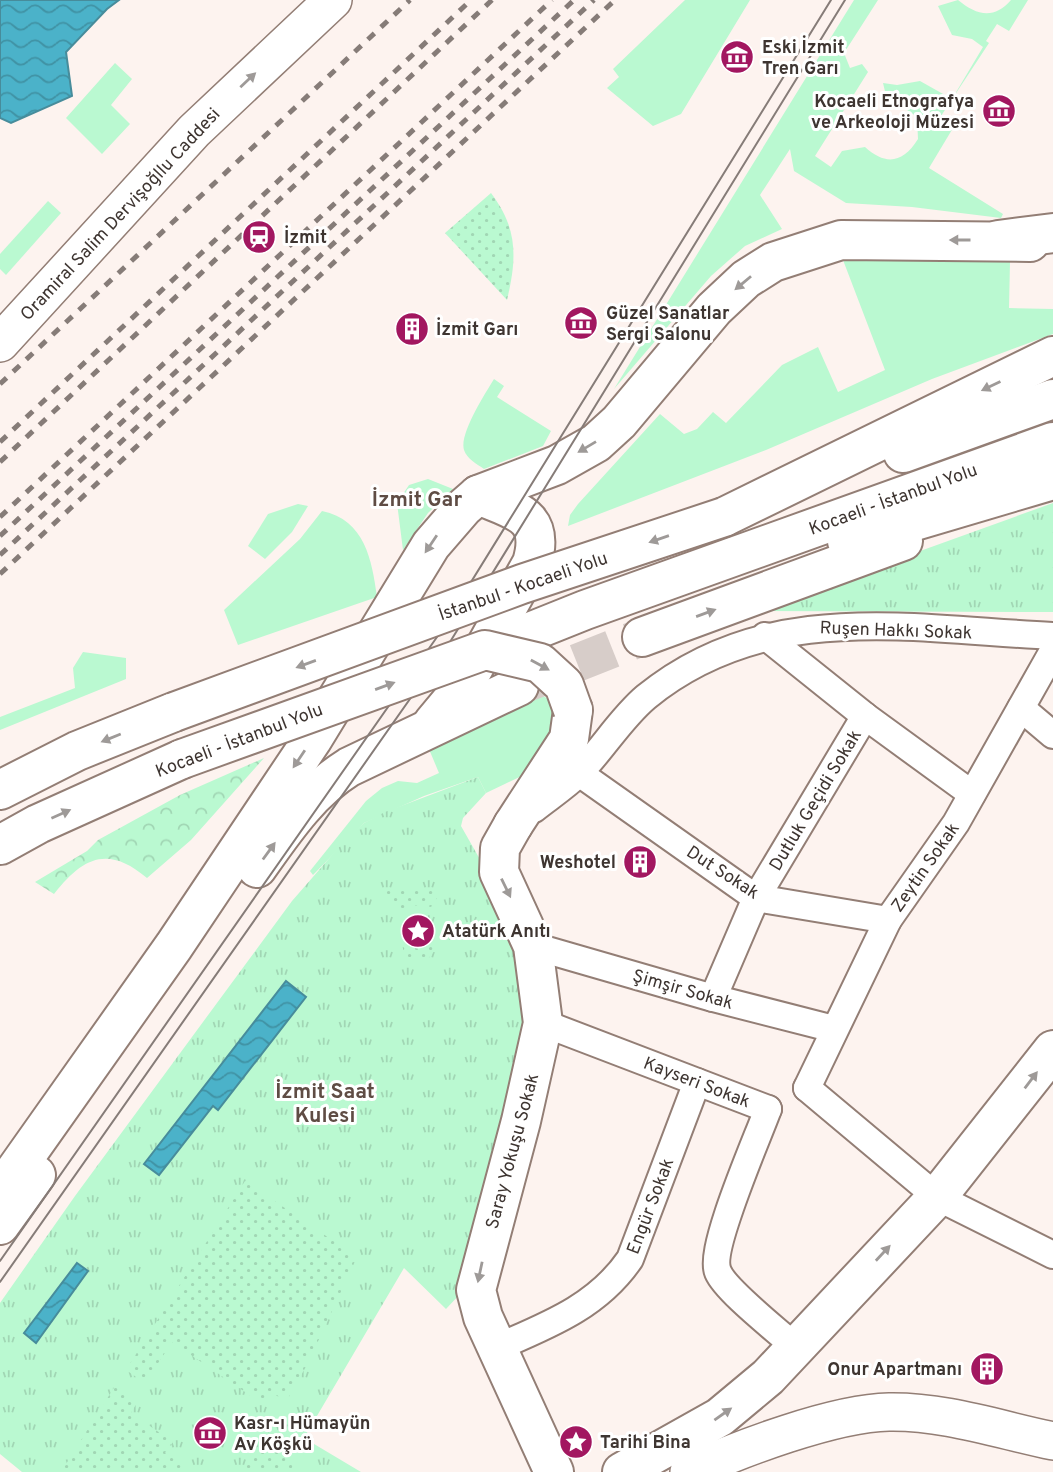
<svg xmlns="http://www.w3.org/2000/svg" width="1053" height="1472" font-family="Overpass,sans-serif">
<defs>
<pattern id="forest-crowns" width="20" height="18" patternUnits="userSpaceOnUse" patternTransform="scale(1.75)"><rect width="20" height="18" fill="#baf9d1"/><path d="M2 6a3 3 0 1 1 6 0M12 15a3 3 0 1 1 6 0" fill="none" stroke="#a1d6b4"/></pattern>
<pattern id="park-tufts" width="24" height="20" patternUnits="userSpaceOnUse" patternTransform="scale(1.75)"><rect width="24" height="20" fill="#baf9d1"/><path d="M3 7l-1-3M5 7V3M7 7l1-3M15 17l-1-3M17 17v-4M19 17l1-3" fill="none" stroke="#a1d6b4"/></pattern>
<pattern id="garden-dots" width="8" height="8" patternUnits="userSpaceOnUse" patternTransform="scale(1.75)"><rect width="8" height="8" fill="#baf9d1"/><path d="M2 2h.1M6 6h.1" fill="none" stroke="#a1d6b4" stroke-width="1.8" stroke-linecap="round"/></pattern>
<pattern id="water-waves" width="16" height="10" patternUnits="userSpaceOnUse" patternTransform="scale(1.75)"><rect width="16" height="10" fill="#4bb2c9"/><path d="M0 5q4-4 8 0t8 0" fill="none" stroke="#4092a4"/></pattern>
</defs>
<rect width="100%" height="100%" fill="#fdf3ef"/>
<g fill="#baf9d1">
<polygon points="685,0 750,0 681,114 653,126 607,88 619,77 613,69"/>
<path d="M854,0H878L844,53L850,68L862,64L868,72L815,156L831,167L842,151L865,147C886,166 903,163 918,139L917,117L900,105L888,104L883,83L897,85L920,81L952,99L983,47L972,39L952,35L938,6L958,0C976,15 994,20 1011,0H1028L1009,31L997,24L986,41L989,43L939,119L953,128L929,168L1003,214L1001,218L912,207L846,203L794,171L790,149L760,195L782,229L745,246L711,276L614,389Z"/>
<polygon points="115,63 132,79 111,105 130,124 102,154 66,118"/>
<polygon points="48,201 61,213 6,275 0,269 0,254"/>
<polygon points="843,260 1010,262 1009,308 1053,309 1053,334 932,379 766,450 568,526 570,515 578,504 660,414 684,434 697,429 713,412 726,423 782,365 818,347 838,392 885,370"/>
<path d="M494,379L504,386L497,397L551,431L543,446L484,469C477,464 467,459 464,450C459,434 485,394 494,379Z"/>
<polygon points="428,479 453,489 428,513 403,550 397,503 409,485"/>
<polygon points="298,504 308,506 292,532 265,559 248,546 268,514"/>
<path d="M322,511C365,520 372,560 377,597L238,645L224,610L300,539Z"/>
<polygon points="83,652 126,658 126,679 0,730 0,717 75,688 73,668"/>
<polygon points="539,693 557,705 560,714 530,772 486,793 478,777 424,796 364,823 313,875 310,871 366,801 382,788 398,781 417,783 439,773 426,742"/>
</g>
<path fill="url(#forest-crowns)" d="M264,758L191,840L147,878C108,845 83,857 54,894L35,882L87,851L98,840L180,795Z"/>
<g fill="url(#park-tufts)">
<polygon points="1053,503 1053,612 754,611"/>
<polygon points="478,777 486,793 463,818 461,826 494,884 530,1006 460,1294 446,1309 404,1268 304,1438 361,1472 22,1472 0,1454 0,1303 75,1196 292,901 346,839 364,823 385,812"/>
</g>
<g fill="url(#garden-dots)">
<path d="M491,193C518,229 517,257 507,300L445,233Z"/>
<polygon points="422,888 441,892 431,907 420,904 400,912 387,900 385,889"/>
<polygon points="434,940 436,949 427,960 412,961 404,954 402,943 423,944"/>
<polygon points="245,1181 357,1257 308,1363 286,1402 270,1391 261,1403 172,1342 145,1383 126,1370"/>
<polygon points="115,1386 138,1401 131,1413 173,1442 165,1453 193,1472 61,1472"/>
<polygon points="268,1432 296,1453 291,1472 241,1472"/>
</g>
<g fill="url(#water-waves)" stroke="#478c9b" stroke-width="2">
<polygon points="0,0 119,0 107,9 66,52 72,96 11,123 0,118"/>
<polygon points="286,981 306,997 218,1110 213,1106 159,1175 144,1164"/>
<polygon points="77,1263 88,1271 36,1343 24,1333"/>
</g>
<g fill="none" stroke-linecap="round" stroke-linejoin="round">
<polyline stroke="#d7cdc9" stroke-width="38" stroke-dasharray="38 19" stroke-linecap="butt" points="524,684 642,637"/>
<g stroke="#937e75" stroke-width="30">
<g id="minor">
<polyline points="765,636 865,716 972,794"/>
<polyline points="1021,708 1053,735"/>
<polyline points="579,773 756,898 888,920"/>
<path d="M534,809C549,797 566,786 579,773C603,749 620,719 646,697C766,599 910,629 1053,636"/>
<polyline points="533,946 713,998 834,1029"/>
<polyline points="713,998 756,898 865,716"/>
<polyline points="543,1023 768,1109"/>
<polyline points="807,1088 888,920 956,823 1053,651"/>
<polyline points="807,1088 937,1197 1053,1255"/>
<path d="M768,1109C758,1137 708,1249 718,1272C726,1291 778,1331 795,1347"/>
<path d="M498,1347C549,1325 598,1306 630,1259L697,1082"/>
</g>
</g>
<g stroke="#937e75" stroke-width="40">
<g id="secondary">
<polyline points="0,343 194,131 333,0"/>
<path d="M689,1472C739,1449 834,1413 889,1412C944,1411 1000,1430 1053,1441"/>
</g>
</g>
<g stroke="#937e75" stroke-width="42">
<g id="primary">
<polyline points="642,637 903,541"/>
<path d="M433,723L463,687L532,563C546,515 516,511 478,495"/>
<polyline points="513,825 500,848 499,872 533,946 543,1023 521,1121 476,1290 483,1317 554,1472"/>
<path d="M257,868C284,830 309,792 349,767L519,686"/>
<polyline points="0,1192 174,946 312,740 431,545 463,508 478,495 557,465 596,443 619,422 714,309 746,279 773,262 841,240 1030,242"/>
<polyline points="0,1225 36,1175"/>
<polyline points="622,1472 720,1417 768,1377 937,1197 1053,1050"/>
</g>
</g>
<g stroke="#937e75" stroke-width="42">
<g id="trunk">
<polyline points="998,240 1053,233"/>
<polyline points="903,453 1053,399"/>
<polyline points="724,517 1053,356"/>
<polyline points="847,541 1053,480"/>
<polyline points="485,650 585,610 1053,442"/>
<polyline points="0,790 77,751 174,712"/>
<polyline points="513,825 569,739 573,710"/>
<polyline points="0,845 38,824 182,759"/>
</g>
</g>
<use href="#minor" stroke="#fff" stroke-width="26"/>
<use href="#secondary" stroke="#fff" stroke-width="37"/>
<use href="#primary" stroke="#fff" stroke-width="38"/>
<use href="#trunk" stroke="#fff" stroke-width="38"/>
<g stroke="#867c78" stroke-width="2">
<polyline points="0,1261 437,637 831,0"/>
<polyline points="0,1282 450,642 845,0"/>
</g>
<g stroke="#867c78" stroke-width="5" stroke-dasharray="9 9" stroke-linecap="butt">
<polyline points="0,384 410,0"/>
<polyline points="0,442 471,0"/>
<polyline points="0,462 492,0"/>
<polyline points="0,517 552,0"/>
<polyline points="0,536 574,0"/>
<polyline points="0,555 594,0"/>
<polyline points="0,574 615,0"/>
</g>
<g stroke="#937e75" stroke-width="42" stroke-linecap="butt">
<g id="trunk-bridge">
<polyline points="174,712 522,584 724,517"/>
<polyline points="182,759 485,650 540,663 564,685 573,710"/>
</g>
</g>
<use href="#trunk-bridge" stroke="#fff" stroke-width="38"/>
</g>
<defs><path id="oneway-solid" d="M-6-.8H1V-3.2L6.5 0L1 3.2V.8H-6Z" transform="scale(1.75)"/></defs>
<g fill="#9e9a98">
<use href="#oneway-solid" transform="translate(248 80) rotate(-43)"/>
<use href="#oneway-solid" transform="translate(960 240) rotate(180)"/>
<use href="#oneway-solid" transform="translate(743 283) rotate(140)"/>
<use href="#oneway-solid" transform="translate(991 386) rotate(154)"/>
<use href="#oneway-solid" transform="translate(587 447) rotate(149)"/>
<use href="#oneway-solid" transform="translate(659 539) rotate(161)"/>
<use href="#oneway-solid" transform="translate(431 544) rotate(124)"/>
<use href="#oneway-solid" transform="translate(706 613) rotate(-20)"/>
<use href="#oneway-solid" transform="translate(306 664) rotate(160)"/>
<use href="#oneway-solid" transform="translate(540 665) rotate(29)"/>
<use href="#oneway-solid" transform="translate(385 686) rotate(-20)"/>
<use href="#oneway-solid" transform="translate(111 738) rotate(158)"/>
<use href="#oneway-solid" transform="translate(299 759) rotate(124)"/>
<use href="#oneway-solid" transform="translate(61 814) rotate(-24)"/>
<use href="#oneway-solid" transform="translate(269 851) rotate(-54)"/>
<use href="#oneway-solid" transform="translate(506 888) rotate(64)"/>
<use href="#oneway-solid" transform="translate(1031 1080) rotate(-53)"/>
<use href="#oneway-solid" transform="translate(883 1253) rotate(-47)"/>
<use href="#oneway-solid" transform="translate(480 1272) rotate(102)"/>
<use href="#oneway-solid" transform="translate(723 1414) rotate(-35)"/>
</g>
<defs>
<g id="museum-disc" transform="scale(1.75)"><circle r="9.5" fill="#a21760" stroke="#fff"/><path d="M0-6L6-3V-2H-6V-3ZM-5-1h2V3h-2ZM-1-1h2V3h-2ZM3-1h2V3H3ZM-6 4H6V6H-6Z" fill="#fff"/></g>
<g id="station-disc" transform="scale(1.75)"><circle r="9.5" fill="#a21760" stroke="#fff"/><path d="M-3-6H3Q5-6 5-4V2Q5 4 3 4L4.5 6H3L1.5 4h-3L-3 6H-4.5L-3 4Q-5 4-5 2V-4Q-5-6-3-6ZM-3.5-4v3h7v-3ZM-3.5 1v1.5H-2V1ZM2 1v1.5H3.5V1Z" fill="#fff"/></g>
<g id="building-disc" transform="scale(1.75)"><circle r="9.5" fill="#a21760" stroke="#fff"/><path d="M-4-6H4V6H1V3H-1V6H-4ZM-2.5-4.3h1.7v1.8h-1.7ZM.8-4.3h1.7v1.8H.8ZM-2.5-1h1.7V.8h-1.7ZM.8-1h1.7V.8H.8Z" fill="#fff"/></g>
<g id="sight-disc" transform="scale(1.75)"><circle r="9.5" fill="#a21760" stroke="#fff"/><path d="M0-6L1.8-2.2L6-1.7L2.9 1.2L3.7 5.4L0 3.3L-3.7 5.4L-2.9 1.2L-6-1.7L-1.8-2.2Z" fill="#fff"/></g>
</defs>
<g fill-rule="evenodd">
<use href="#museum-disc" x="737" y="57"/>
<use href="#museum-disc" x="999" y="111"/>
<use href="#station-disc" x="259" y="237"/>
<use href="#museum-disc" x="581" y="323"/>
<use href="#building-disc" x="412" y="329"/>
<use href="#building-disc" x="640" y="862"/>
<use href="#sight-disc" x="418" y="931"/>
<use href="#building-disc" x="987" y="1369"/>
<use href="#museum-disc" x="210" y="1433"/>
<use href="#sight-disc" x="576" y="1442"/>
</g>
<g text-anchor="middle" stroke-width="6" stroke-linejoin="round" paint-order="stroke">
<g font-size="18" font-weight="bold" fill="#3e3531" stroke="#fff" text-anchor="start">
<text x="762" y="53">Eski İzmit<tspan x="762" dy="21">Tren Garı</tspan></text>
<text x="974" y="107" text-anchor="end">Kocaeli Etnografya<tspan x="974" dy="21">ve Arkeoloji Müzesi</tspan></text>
<text x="284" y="243">İzmit</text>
<text x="606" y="319">Güzel Sanatlar<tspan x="606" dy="21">Sergi Salonu</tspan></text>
<text x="436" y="335">İzmit Garı</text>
<text x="616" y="868" text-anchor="end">Weshotel</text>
<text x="442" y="937">Atatürk Anıtı</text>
<text x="962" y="1375" text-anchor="end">Onur Apartmanı</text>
<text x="234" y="1429">Kasr-ı Hümayün<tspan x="234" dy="21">Av Köşkü</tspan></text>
<text x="600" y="1448">Tarihi Bina</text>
</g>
<g font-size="18" fill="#3e3531" stroke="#fff">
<text transform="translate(120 214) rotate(-47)" y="6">Oramiral Salim Dervişoğllu Caddesi</text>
<text transform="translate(893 499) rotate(-20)" y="6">Kocaeli - İstanbul Yolu</text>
<text transform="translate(523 586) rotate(-19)" y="6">İstanbul - Kocaeli Yolu</text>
<text transform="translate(896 630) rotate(2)" y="6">Ruşen Hakkı Sokak</text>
<text transform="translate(239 740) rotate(-21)" y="6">Kocaeli - İstanbul Yolu</text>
<text transform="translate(815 800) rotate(-59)" y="6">Dutluk Geçidi Sokak</text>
<text transform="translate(925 867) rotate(-55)" y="6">Zeytin Sokak</text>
<text transform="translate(723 872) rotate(33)" y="6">Dut Sokak</text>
<text transform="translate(683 989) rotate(16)" y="6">Şimşir Sokak</text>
<text transform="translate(697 1082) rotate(21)" y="6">Kayseri Sokak</text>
<text transform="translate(512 1151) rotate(-75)" y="6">Saray Yokuşu Sokak</text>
<text transform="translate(650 1206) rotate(-69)" y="6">Engür Sokak</text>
</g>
<g font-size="21" font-weight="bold" fill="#5f4c44" stroke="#fff">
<text x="417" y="506">İzmit Gar</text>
<text x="325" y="1098">İzmit Saat<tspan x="325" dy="24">Kulesi</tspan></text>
</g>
</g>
</svg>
